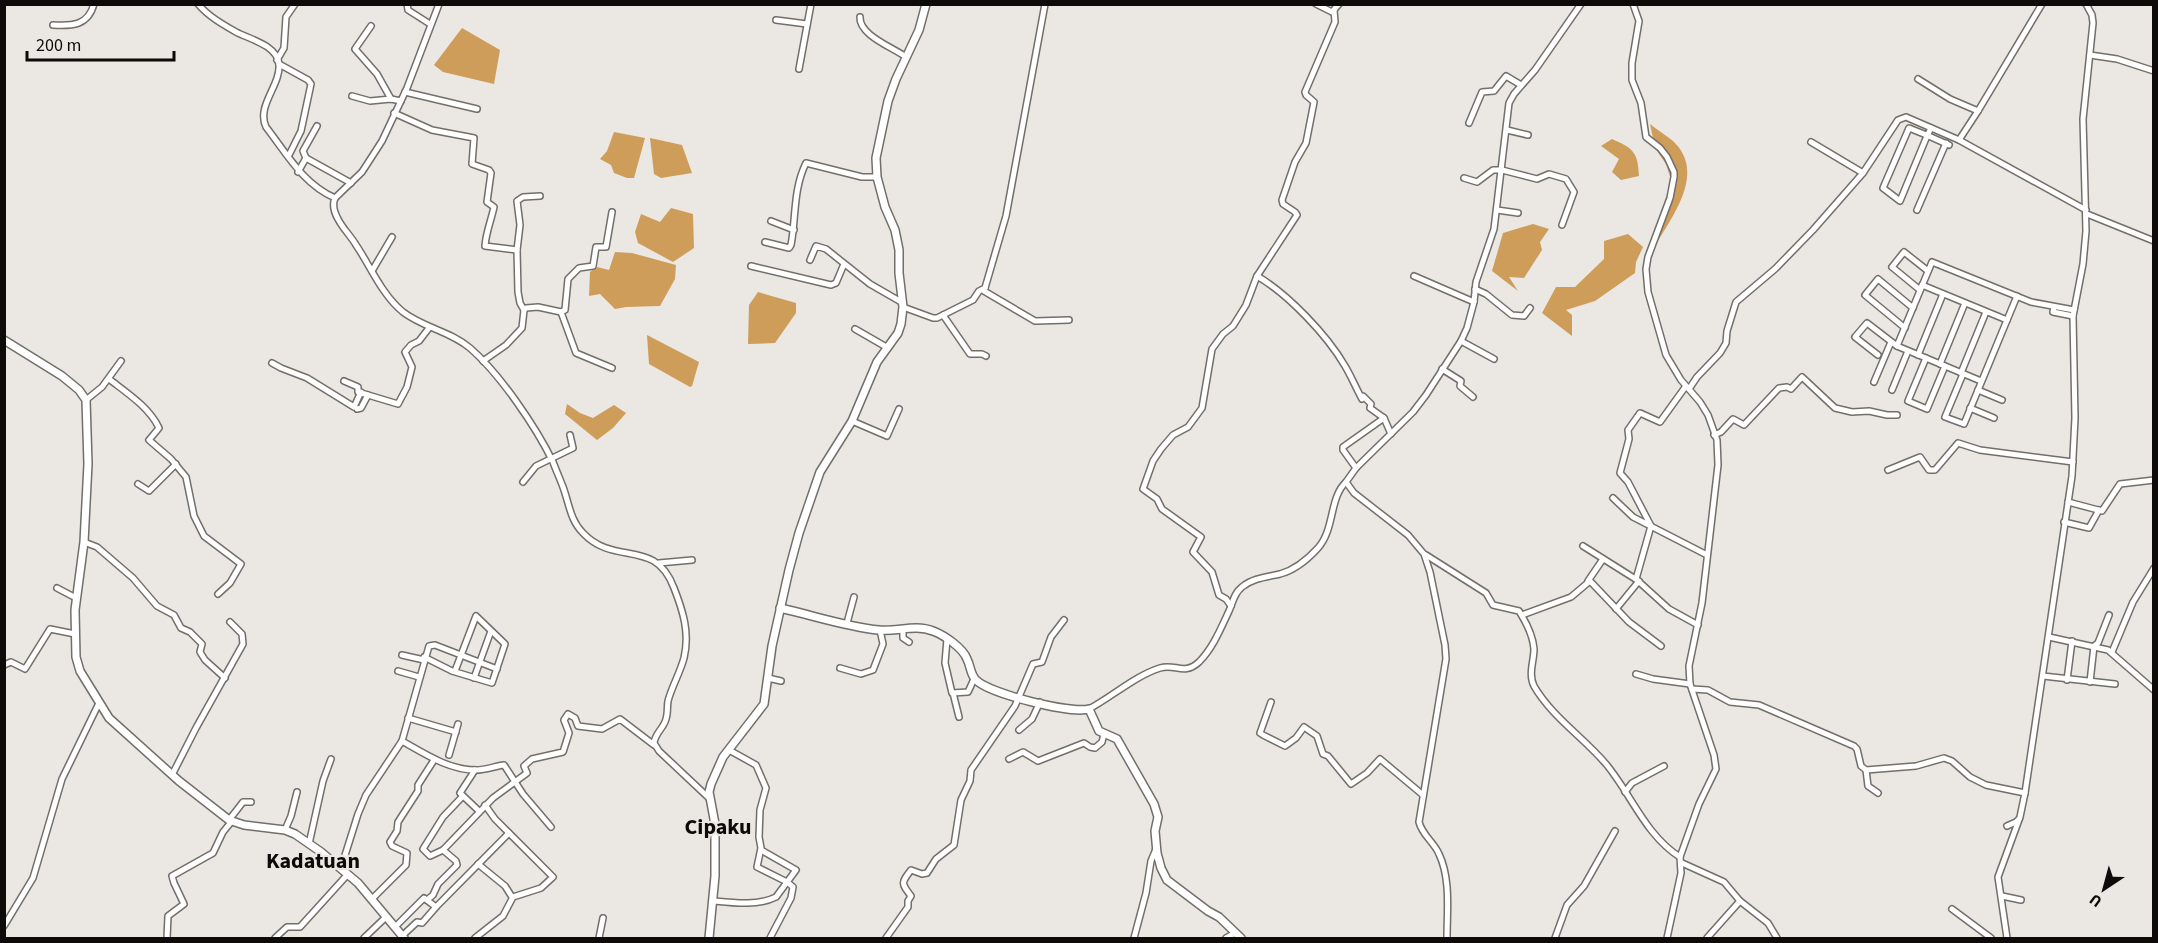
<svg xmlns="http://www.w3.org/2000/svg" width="2158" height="943" font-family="'Source Sans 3',sans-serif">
<rect width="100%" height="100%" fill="#ebe7e2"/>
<g fill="#cf9d5a">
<polygon points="462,28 500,50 494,84 443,72 434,65"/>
<path d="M1650,124C1657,130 1666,135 1673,141C1708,174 1670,219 1652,251L1672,183L1666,164L1655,148Z"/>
<polygon points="614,132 645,138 634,178 627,178 614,173 611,165 600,159 607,151"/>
<polygon points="650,138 682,145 692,173 661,178 654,174"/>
<path d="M1612,139C1633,148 1638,152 1639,176L1621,180L1612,172L1619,159L1601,146Z"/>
<polygon points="671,208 693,214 694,248 673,262 638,243 635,232 641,214 660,222"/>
<polygon points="1533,224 1549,229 1540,242 1542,250 1524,278 1509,277 1518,291 1492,271 1503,233"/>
<polygon points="1628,234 1643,247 1636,262 1635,273 1595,301 1566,310 1572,315 1572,336 1542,313 1556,287 1575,287 1604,259 1604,241"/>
<polygon points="615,252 632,253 676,265 675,279 660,306 626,307 615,309 600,294 589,296 590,272 597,267 609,270"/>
<polygon points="758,292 796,303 796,313 775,343 748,344 749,305"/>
<polygon points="647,335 699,362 692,386 690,387 649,364"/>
<polygon points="567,404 580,413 593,418 614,405 626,413 613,428 597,440 565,414"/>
</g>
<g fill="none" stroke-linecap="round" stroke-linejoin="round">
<g stroke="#726f6b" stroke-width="8">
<g id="minor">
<path d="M198,4C208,16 222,24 236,32C249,39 277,45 279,64C281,85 256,106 266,127C287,154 303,184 335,198C332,205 334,212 338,219C343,229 351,236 356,245C371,267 382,295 403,312C424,328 450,331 470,348C500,374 536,427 553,462C556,470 560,479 563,487C569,503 570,520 583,533C615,567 655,537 674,588C683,611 690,633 684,658C680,673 672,686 668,701C667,707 668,713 666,719C664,728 655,733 654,743L659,751L710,799"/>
<polyline points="407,4 408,10 430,24"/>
<polyline points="1316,4 1332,12 1339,4"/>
<polyline points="1633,4 1639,21 1632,63 1632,80 1641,103 1646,137 1660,148 1667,157 1674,172 1674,177 1670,198 1648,257 1646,269 1648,292 1666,355 1681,380 1700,402 1708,415 1717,440 1718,465 1702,603 1689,666 1690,684 1714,755 1716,769 1699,804 1680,857 1681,873 1667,938"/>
<path d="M860,17C859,35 892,47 906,57"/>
<polyline points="776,20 807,24"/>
<path d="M53,25C72,26 88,26 94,4"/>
<polyline points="371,26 355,49 377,74 391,99"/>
<polyline points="2090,55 2117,59 2154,71"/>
<polyline points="277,60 284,48 286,17 295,4"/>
<polyline points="279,64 308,80 311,84 301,131 289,155"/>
<polyline points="799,69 811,4"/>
<polyline points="1918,79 1950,99 1978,111 2042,4"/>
<polyline points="405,92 477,109"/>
<polyline points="352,96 370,101 391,99 401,101"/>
<path d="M394,113L432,130L474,138L472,164L489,170L491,173L487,202L494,207C491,221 486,232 485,246L517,250"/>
<polyline points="1469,123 1482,92 1494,91 1506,76 1521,85"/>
<path d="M1931,128L1927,136L1900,201L1883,188L1909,128C1922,133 1936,139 1949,145"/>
<polyline points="1507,130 1528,135"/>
<polyline points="1959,140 1978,111"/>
<polyline points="1811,142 1863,173"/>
<polyline points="306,158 351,183"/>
<polyline points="298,172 306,158 303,151 317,126"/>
<polyline points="1464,178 1477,182 1493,170 1502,170 1537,179 1549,174 1566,179 1574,192 1562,225"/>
<polyline points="335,198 362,172 382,141 407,88 439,4"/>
<polyline points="1497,210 1518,213"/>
<polyline points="1917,210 1946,143"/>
<polyline points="2087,214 2154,241"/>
<polyline points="771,221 794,230"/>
<path d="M765,242L789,248L791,245C796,219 793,189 806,163L862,177H877"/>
<polyline points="810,260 816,246 826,249 870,284 903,303"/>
<polyline points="751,266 831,285 836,283 844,264"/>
<polyline points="372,271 392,237"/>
<path d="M1257,276C1288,294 1327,335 1345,366C1351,376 1356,388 1362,399L1363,396L1371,404L1370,408L1384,418L1391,434"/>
<polyline points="1414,276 1474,302"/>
<polyline points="1922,285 2007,320"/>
<polyline points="985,288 984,291 1035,321 1069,320"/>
<polyline points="1475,289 1486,294 1512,315 1524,316 1530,308"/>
<polyline points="1920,290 1892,267 1904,252 1928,271"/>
<polyline points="903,307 933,318 937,318 973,300 979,291 985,288 1006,216 1045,4"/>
<polyline points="2054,307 2053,312 2073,316"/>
<polyline points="524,310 526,308 538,307 561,312 565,310 568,279 579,268 593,266 596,247 606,247 612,212"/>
<polyline points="561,312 576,353 612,368"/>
<polyline points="943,315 970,354 982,354 986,356"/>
<polyline points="1905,328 1865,295 1878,279 1913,308"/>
<polyline points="855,329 888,348"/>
<polyline points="1461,341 1494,359"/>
<polyline points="1878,355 1855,337 1867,323 1897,346"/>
<polyline points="1918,355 1943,294"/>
<polyline points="1926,358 1908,401 1927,409 1945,366"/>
<polyline points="483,361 506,345 522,328 524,310 520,303 518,292 517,250 520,225 517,201 523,197 540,196"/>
<polyline points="272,363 281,368 307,378 354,407 361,392"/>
<polyline points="1940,364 1965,303"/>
<polyline points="1442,369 1461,381 1460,386 1473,397"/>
<polyline points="1961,373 1986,312"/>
<polyline points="1963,374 1945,417 1964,424 2017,296"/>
<path d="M109,379C127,393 149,407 159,428L149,440L171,459L186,477L194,516L204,536L241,564L230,583L218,594"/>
<polyline points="344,381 358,387 358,392 398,404 407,387 412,367 405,352 411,345 419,341 429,328"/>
<polyline points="1981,381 1897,346 1932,262 2031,302 2074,310"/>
<polyline points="1874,382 1891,342"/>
<polyline points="1689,389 1697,377 1720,353 1726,343 1727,331 1736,302 1775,269 1813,230 1863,173 1898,120 1906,117 1959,140 2086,210"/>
<polyline points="1892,390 1908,351"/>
<polyline points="1978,390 2002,400"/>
<polyline points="86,400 102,387 121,361"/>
<polyline points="1970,408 1994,418"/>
<polyline points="357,409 361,408 368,395"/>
<polyline points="852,421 887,436 899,409"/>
<polyline points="1714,435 1721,432 1733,419 1744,425 1779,388 1787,387 1791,389 1802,377 1835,408 1852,412 1869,411 1887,415 1897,415"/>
<polyline points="1356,468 1343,450 1343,447 1384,418"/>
<polyline points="1888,470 1920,457 1929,470 1935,470 1958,443 1980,450 2073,462"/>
<polyline points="523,482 536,466 573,448 570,435"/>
<polyline points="138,484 149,491 176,464"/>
<polyline points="1613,498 1633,517 1707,555"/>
<polyline points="2068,502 2102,511 2120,484 2154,480"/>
<polyline points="2064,522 2089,528 2099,510"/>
<polyline points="84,542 97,547 133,578 157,606 174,615 181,628 190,632 202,644 200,652 205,660 225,678"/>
<polyline points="1583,546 1637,580 1669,609 1698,625"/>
<path d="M1426,555L1486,593L1493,605L1519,611C1526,622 1533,636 1534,649C1534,661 1528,674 1534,686C1552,717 1583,737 1606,764C1631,794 1646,836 1680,857"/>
<polyline points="659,563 692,560"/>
<polyline points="1636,579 1651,526 1628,482 1620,473 1629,439 1628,430 1640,413 1660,422 1686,386"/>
<polyline points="1588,581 1603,559"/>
<polyline points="57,588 76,598"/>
<polyline points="1231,606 1226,599 1219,595 1212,572 1193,552 1201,537 1162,509 1157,499 1143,489 1153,461 1161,449 1173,435 1188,427 1202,408 1212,349 1223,334 1233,326 1246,305 1257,276 1297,215 1295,212 1283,204 1282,200 1295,162 1306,143 1314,102 1306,95 1305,92 1335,22 1334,10"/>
<polyline points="1616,609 1639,581"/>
<polyline points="1522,615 1571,597 1590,581 1629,622 1661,646"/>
<polyline points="847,623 854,597"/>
<polyline points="903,629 903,638 909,642"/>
<polyline points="2049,637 2108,650 2154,690"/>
<polyline points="947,639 945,663 952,693 968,692 974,679"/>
<polyline points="2112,652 2133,602 2154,568"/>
<polyline points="402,655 424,660"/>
<polyline points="424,657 452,671 492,683 505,644 476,616 455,671"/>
<polyline points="4,665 11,662 25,669 50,629 75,634"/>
<polyline points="840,668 861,674 873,670 883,644 880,630"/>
<polyline points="398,671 419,677"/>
<polyline points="1636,674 1653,679 1690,684"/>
<polyline points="2043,676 2115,684"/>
<polyline points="474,678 491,631"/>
<polyline points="768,678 781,681"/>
<polyline points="2067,680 2072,641"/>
<polyline points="2090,682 2094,646 2098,643 2109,615"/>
<polyline points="1692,689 1708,690 1730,702 1759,705 1854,746 1857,749 1861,766 1866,770 1868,786 1878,793"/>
<polyline points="953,693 959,717"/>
<polyline points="1271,702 1260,733 1263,735 1285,746 1296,738 1304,727 1317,736 1323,754 1328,756 1351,784 1367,773 1380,759 1423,795"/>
<path d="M1089,709C1113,696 1135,676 1160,668C1175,663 1184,676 1199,662C1213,648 1221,628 1229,611C1233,602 1234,593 1242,587C1253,578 1267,577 1280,574C1295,570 1308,559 1318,548C1335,529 1329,498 1346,482"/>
<polyline points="408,718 456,732"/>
<polyline points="1019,730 1032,719 1040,702"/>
<path d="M402,741C425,754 449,770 476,770C486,770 495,766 504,765L523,794L551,827"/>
<polyline points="729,750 756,765 766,788 760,810 759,837 761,848 757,867 787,882 793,887 791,898 770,938"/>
<polyline points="449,755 458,724"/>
<polyline points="1009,759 1023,752 1038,761 1084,743 1090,747 1095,748 1102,742 1104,734"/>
<polyline points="475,770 460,793 479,811"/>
<polyline points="1866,770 1916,766 1944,758 1952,761 1970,777 1986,785 2025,793"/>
<polyline points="172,775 196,728 243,644 242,634 230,622"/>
<polyline points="1625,792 1632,783 1664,766"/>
<polyline points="229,820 243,802 251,802"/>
<polyline points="2007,826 2016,822 2019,819"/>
<polyline points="285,830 291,816 297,792"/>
<polyline points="309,844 323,781 331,759"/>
<polyline points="443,850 430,856 423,849 443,817 463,796"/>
<polyline points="1682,863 1724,882 1740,901 1768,923 1777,938"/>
<polyline points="478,864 505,886 512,897"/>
<polyline points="341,868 358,814 366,795 402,741 429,646 435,645 497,669"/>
<polyline points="2002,896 2021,900"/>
<polyline points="372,899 406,865 407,853 392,846 390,842 397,831 398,822 418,791 418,785 434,760"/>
<polyline points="427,900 433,895 438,884 457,865 456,861 443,850 493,798 527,773 524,766 532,759 563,752 569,733 564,720 568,714 575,718 578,726 602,729 620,719 654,745"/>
<path d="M714,901C734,903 758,906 776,897L796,870L761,850"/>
<polyline points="1952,909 1991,938"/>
<polyline points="4,926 33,878 62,779 99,703"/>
<polyline points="395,927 424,898 436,907 509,833"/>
<polyline points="402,936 417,922 422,923 436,907"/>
<polyline points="167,938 168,916 184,904 174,883 172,876 213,853 223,832 232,821"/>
<polyline points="275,938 287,927 300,927 348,874"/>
<polyline points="364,938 386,917"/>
<polyline points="475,938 503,916 513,897 541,888 553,877 495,819 485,805"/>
<polyline points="599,938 603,918"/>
<path d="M886,938L908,907V901L911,896C901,883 901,883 911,870L922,874L927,873L936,859L954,845L961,800L970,781L971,770L1015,706L1033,664L1042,662L1051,637L1064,620"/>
<polyline points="1134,938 1146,893 1151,861 1156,849"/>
<polyline points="1226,938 1235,933"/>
<path d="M1447,938C1447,912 1451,879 1439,854C1434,842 1422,835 1419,822L1446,659L1445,645L1430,572L1424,554L1408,535L1354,493L1346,482L1356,468L1413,412L1426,395L1461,341L1467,328L1474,302L1476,282L1494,229L1509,103L1514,94L1535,70L1581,4"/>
<polyline points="1555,938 1567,905 1584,886 1615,831"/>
<polyline points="1707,938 1740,901"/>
<polyline points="2007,938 1998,877 2020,817 2025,793 2072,476 2075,418 2073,316 2083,264 2086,231 2083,119 2093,23 2092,15 2086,4"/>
</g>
</g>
<g stroke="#726f6b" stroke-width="10">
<g id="tertiary">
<polyline points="4,340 62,376 79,390 86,400 88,464 84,542 75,610 76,657 80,671 109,718 179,781 229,820 244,825 285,830 295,834 321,852 358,883 404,938"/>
<path d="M780,608C812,615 847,627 879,630C897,632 915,624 933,631C944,635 963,648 967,659C971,667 970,674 976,680C990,694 1071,714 1089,709L1099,731L1117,739L1154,804L1158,817L1155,831L1157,853L1161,868L1167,880L1208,911L1219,917L1241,938"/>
<polyline points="709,938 715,876 715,824 709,792 711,784 723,757 764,704 772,646 789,570 799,533 820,472 852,421 877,362 898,333 901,324 903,307 899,273 899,250 895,230 885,207 877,177 876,158 888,101 896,79 919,30 926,4"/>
</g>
</g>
<use href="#minor" stroke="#fff" stroke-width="5"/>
<use href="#tertiary" stroke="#fff" stroke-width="7"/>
</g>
<g text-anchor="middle" stroke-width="4.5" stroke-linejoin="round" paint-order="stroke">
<g font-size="22" font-weight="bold" fill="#0d0b0a" stroke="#ebe7e2">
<text x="718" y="834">Cipaku</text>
<text x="313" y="868">Kadatuan</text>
</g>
</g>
<rect width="2158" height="943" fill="none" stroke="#0d0b0a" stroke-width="12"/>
<g transform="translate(2104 889) rotate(216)" stroke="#ebe7e2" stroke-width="4.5" paint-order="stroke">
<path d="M0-4.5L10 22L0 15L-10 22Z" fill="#0d0b0a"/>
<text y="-9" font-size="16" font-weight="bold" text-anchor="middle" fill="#0d0b0a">U</text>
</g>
<path d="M27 51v9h147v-9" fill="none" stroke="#0d0b0a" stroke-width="3"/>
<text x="36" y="51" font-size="18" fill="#0d0b0a" stroke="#ebe7e2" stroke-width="4.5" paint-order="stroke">200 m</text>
</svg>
